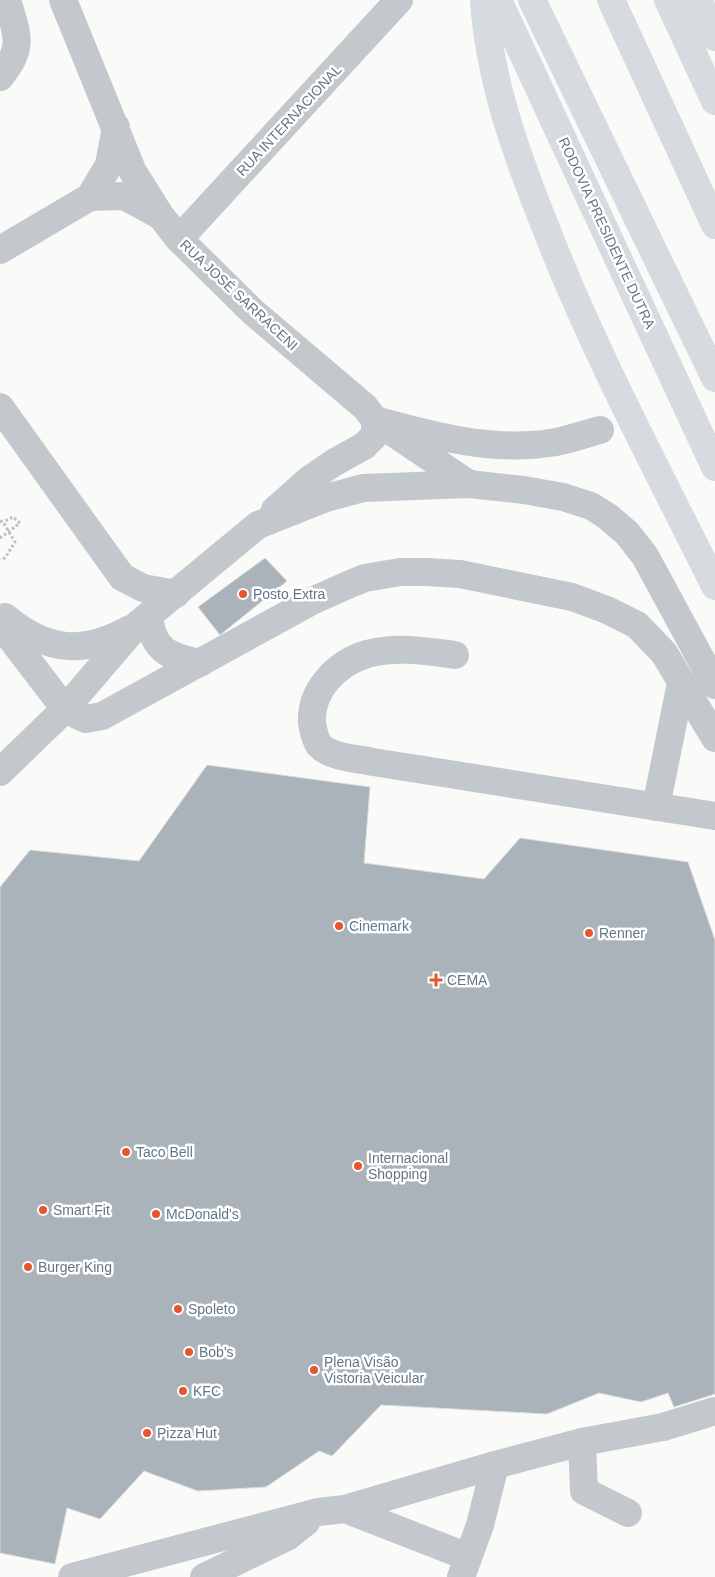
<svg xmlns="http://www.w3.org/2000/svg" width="715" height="1577" font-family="Arial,sans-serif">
<rect width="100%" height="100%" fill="#fafaf8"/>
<g fill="#aab3b9" stroke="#dcdcda">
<polygon points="265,558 287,581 220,635 198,607"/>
<polygon points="207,765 370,787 364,863 484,879 520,838 688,862 715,940 715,1394 674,1407 668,1393 641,1402 599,1393 547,1414 381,1405 332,1456 319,1451 266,1487 198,1491 144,1471 100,1519 67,1508 55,1564 0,1553 0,887 30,850 139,861"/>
</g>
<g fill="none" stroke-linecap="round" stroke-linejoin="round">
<g stroke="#bbbfc2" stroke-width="3" stroke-dasharray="2.5 2.5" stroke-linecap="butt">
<polyline points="0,521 3,522 15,542 5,558 0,559"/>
<polyline points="0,538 20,523 13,517 3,522"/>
</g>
<g stroke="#c3c8cc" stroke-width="28">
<polyline points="63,0 133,172 160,215 179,239 253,312 365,407 375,420 375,435 364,446 335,462 310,479 275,510"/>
<path d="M0,77C25,47 17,35 7,0"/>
<polyline points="90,197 109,165 116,127"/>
<polyline points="179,239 399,0"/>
<polyline points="0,250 90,197 124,196 159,215"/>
<polyline points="0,407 122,577 143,588 176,594"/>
<path d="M375,420C433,436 495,453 556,442C570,439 585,434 600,430"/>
<polyline points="395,434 469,484"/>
<path d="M149,616C153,651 168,656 200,663"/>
<path d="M5,617C47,652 83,655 130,629"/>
<polyline points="0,624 65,709 86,719 102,716 312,601 350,584 365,578 400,572 426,572 460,574 572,597 607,610 637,625 664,653 715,738"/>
<path d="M455,655C426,651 396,646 367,654C337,663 310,690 312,723C313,729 315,739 319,745C331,758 357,758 373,762L715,816"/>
<polyline points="0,772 65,709 137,625 258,525 326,498 363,488 469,484 524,490 563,497 591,506 607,516 627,533 645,556 715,685"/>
<polyline points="656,807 681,683"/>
<polyline points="582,1442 584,1491 628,1513"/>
<polyline points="345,1509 468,1557"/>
<polyline points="72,1577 318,1512 345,1509 495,1465 582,1442 663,1427 715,1411"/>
<polyline points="204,1577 287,1537 306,1522"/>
<polyline points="461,1577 480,1525 495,1465"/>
</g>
<polyline stroke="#d6dbdf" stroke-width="28" points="698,0 715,37"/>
<g stroke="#d6dbdf" stroke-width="28">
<path d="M484,0C489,79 516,153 545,226C593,350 656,467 715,586"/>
<polyline points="498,0 715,467"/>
<polyline points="532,0 715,378"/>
<polyline points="611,0 715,225"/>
<polyline points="668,0 715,101"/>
</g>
</g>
<g fill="#e4572e" stroke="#fff" stroke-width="2">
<circle cx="243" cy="594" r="5"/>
<circle cx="339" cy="926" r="5"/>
<circle cx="589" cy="933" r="5"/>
<path d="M433.5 972.5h5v5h5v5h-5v5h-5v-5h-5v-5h5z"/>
<circle cx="126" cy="1152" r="5"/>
<circle cx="358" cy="1166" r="5"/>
<circle cx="43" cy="1210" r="5"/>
<circle cx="156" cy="1214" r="5"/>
<circle cx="28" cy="1267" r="5"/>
<circle cx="178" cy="1309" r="5"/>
<circle cx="189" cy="1352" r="5"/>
<circle cx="314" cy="1370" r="5"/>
<circle cx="183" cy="1391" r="5"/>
<circle cx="147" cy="1433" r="5"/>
</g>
<g text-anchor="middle" stroke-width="5" stroke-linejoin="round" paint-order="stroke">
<g font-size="14" fill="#657683" stroke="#fff">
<text transform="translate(289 120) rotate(-47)" y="5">RUA INTERNACIONAL</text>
<text transform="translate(607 233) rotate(65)" y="5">RODOVIA PRESIDENTE DUTRA</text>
<text transform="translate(239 295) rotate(43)" y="5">RUA JOSÉ SARRACENI</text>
</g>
<g font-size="14" fill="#657683" stroke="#fff" text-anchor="start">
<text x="253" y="599">Posto Extra</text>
<text x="349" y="931">Cinemark</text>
<text x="599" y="938">Renner</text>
<text x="447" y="985">CEMA</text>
<text x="136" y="1157">Taco Bell</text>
<text x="368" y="1163">Internacional<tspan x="368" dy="16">Shopping</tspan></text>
<text x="53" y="1215">Smart Fit</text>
<text x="166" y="1219">McDonald's</text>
<text x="38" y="1272">Burger King</text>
<text x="188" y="1314">Spoleto</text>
<text x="199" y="1357">Bob's</text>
<text x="324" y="1367">Plena Visão<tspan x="324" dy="16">Vistoria Veicular</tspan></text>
<text x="193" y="1396">KFC</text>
<text x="157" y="1438">Pizza Hut</text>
</g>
</g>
</svg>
